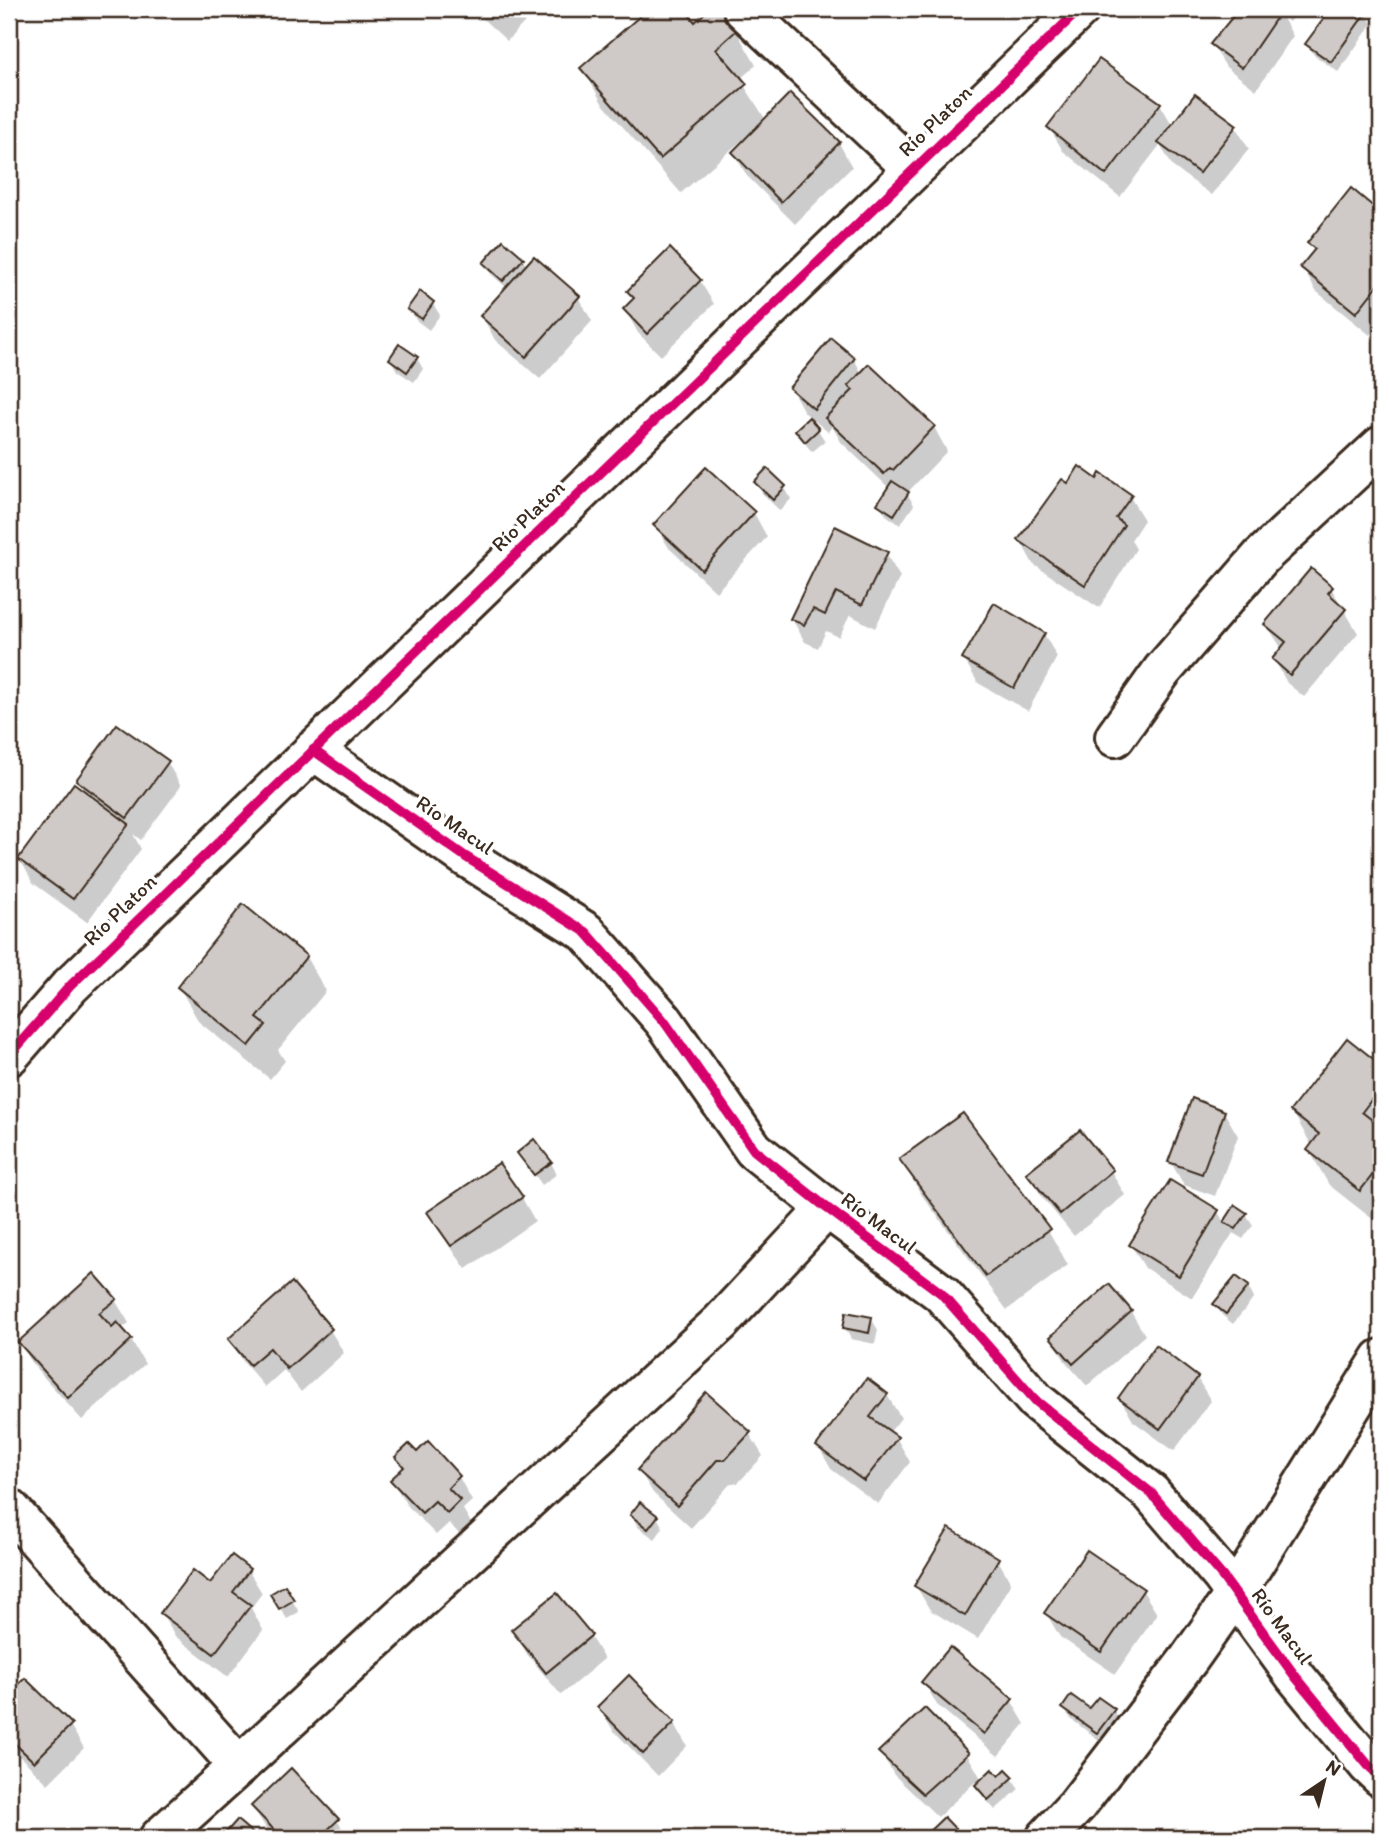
<svg xmlns="http://www.w3.org/2000/svg" width="1390" height="1847" font-family="Itim,sans-serif">
<rect width="100%" height="100%" fill="#fff"/>
<filter id="ink" filterUnits="userSpaceOnUse"><feTurbulence type="fractalNoise" baseFrequency=".0143" numOctaves="2"/><feDisplacementMap in="SourceGraphic" scale="14" xChannelSelector="R" yChannelSelector="G"/><feConvolveMatrix kernelMatrix="1 2 1 2 8 2 1 2 1" color-interpolation-filters="sRGB"/></filter>
<g filter="url(#ink)">
<g fill="#0003">
<polygon points="472,9 537,9 507,41"/>
<polygon points="650,9 682,9 695,24 712,9 717,9 736,31 756,65 740,79 766,120 790,96 839,143 852,167 795,224 747,176 734,153 744,142 742,140 681,193 602,103 583,68"/>
<polygon points="1241,9 1299,9 1289,22 1282,16 1293,36 1256,90 1226,67 1212,44"/>
<polygon points="1333,9 1361,9 1366,13 1372,24 1338,72 1314,55 1307,44"/>
<polygon points="1160,104 1173,126 1235,126 1249,149 1212,195 1173,167 1160,145 1120,197 1063,151 1049,127"/>
<polygon points="1351,191 1381,215 1381,321 1370,335 1316,291 1302,267 1314,252 1309,243"/>
<polygon points="522,259 527,266 578,297 592,321 540,379 495,340 482,316 507,288 491,274 485,263"/>
<polygon points="700,281 714,304 661,356 638,333 625,309 634,300 629,291"/>
<polygon points="420,294 433,304 440,315 429,330 416,320 410,309"/>
<polygon points="417,358 423,369 414,382 397,371 391,359"/>
<polygon points="854,359 862,374 934,427 947,451 907,493 914,505 900,525 886,515 879,504 889,488 841,442 832,426 828,432 804,412 791,388"/>
<polygon points="818,430 825,441 812,452 804,442 797,431"/>
<polygon points="767,471 785,488 791,499 780,511 762,493 756,482"/>
<polygon points="1097,481 1130,497 1144,520 1131,540 1136,549 1099,608 1033,564 1020,540 1068,485"/>
<polygon points="754,513 767,537 716,592 669,548 655,525"/>
<polygon points="886,554 900,577 875,628 850,615 839,637 826,631 818,648 805,642 792,619"/>
<polygon points="1331,588 1358,633 1304,697 1287,683 1274,659 1282,649 1266,624"/>
<polygon points="1044,634 1057,657 1028,711 978,683 964,659"/>
<polygon points="167,762 181,786 141,840 133,834 141,849 87,922 33,883 20,859 87,794 78,780"/>
<polygon points="306,957 326,991 278,1050 285,1061 270,1079 199,1022 179,987"/>
<polygon points="1347,1041 1381,1068 1380,1225 1329,1185 1309,1150 1312,1146 1292,1111"/>
<polygon points="1224,1112 1238,1136 1215,1196 1184,1185 1170,1161"/>
<polygon points="962,1115 1048,1230 1068,1265 1007,1310 921,1194 901,1160"/>
<polygon points="519,1153 551,1163 557,1174 542,1185"/>
<polygon points="1111,1171 1125,1195 1074,1236 1042,1197 1028,1174"/>
<polygon points="1170,1182 1218,1212 1225,1224 1236,1207 1246,1214 1253,1225 1243,1239 1233,1233 1192,1298 1145,1268 1131,1245"/>
<polygon points="522,1198 535,1221 466,1269 443,1236 430,1213"/>
<polygon points="1109,1286 1131,1312 1145,1335 1087,1386 1065,1361 1052,1338"/>
<polygon points="1248,1287 1254,1298 1233,1324 1222,1315 1215,1304"/>
<polygon points="115,1300 129,1323 121,1329 131,1340 145,1364 82,1420 33,1365 20,1342"/>
<polygon points="871,1318 878,1330 875,1344 851,1339 845,1328"/>
<polygon points="330,1330 344,1353 301,1392 284,1370 265,1387 244,1363 230,1340"/>
<polygon points="1197,1378 1211,1401 1174,1451 1133,1421 1120,1398"/>
<polygon points="887,1395 901,1418 889,1433 897,1439 910,1462 878,1504 831,1469 818,1446"/>
<polygon points="749,1433 763,1456 738,1483 731,1483 691,1528 653,1493 639,1470"/>
<polygon points="428,1444 459,1477 472,1501 463,1509 472,1525 461,1536 449,1523 436,1535 406,1504 392,1480 404,1470 397,1458 417,1454"/>
<polygon points="632,1516 657,1517 663,1528 655,1539 638,1527"/>
<polygon points="1087,1552 1143,1591 1157,1614 1115,1674 1060,1637 1046,1613"/>
<polygon points="998,1560 1011,1583 978,1639 930,1610 916,1586"/>
<polygon points="248,1570 262,1593 251,1608 263,1630 228,1677 175,1636 162,1613 211,1585"/>
<polygon points="285,1588 299,1612 287,1619 272,1595"/>
<polygon points="513,1630 590,1636 604,1659 561,1695 527,1654"/>
<polygon points="25,1680 70,1725 84,1748 48,1784 9,1746 9,1696"/>
<polygon points="924,1682 1011,1700 1025,1724 998,1756 937,1705"/>
<polygon points="599,1707 674,1723 687,1746 658,1776 613,1730"/>
<polygon points="1064,1708 1114,1711 1120,1722 1104,1744 1071,1719"/>
<polygon points="881,1752 967,1754 982,1780 1012,1778 1019,1789 995,1810 983,1796 975,1782 938,1817 894,1775"/>
<polygon points="253,1807 337,1820 348,1838 275,1838 267,1830"/>
</g>
<g fill="#cfcac7" stroke="#3b2a1e" stroke-width="2">
<polygon points="648,9 684,9 695,22 709,9 720,9 737,30 716,49 747,84 660,159 580,68"/>
<polygon points="1239,9 1278,9 1281,11 1242,68 1210,44"/>
<polygon points="1331,9 1364,9 1367,11 1331,62 1305,44"/>
<polygon points="1099,59 1161,103 1106,175 1047,127"/>
<polygon points="790,93 840,142 781,202 732,152"/>
<polygon points="1195,94 1237,125 1199,173 1158,143"/>
<polygon points="1351,188 1381,213 1381,281 1356,313 1300,267 1315,249 1307,243"/>
<polygon points="503,240 524,258 503,281 483,263"/>
<polygon points="670,248 701,280 647,334 623,309 634,298 627,291"/>
<polygon points="534,256 580,296 526,357 480,316"/>
<polygon points="420,291 434,302 422,319 407,309"/>
<polygon points="831,338 855,358 814,409 789,388"/>
<polygon points="399,344 418,357 407,372 389,359"/>
<polygon points="869,364 935,426 893,470 890,468 884,474 825,418 853,390 848,386"/>
<polygon points="809,417 819,429 805,442 795,430"/>
<polygon points="1079,466 1097,479 1100,473 1132,495 1116,518 1124,525 1085,585 1018,540 1062,479 1068,483"/>
<polygon points="706,467 755,512 702,570 653,525"/>
<polygon points="767,468 786,486 773,500 754,482"/>
<polygon points="892,481 909,492 894,515 877,504"/>
<polygon points="835,526 888,552 862,605 836,592 825,615 813,609 804,625 790,619"/>
<polygon points="1311,568 1333,587 1328,593 1346,609 1290,675 1272,659 1286,642 1264,624"/>
<polygon points="994,603 1045,633 1014,688 962,659"/>
<polygon points="117,724 169,761 127,818 76,780"/>
<polygon points="74,783 129,824 73,899 18,859"/>
<polygon points="243,904 307,956 257,1018 266,1025 249,1046 177,987"/>
<polygon points="1347,1038 1381,1065 1381,1087 1362,1112 1381,1127 1381,1164 1360,1191 1307,1150 1319,1134 1290,1111"/>
<polygon points="1192,1098 1225,1111 1202,1174 1168,1162"/>
<polygon points="963,1113 1050,1229 986,1276 899,1159"/>
<polygon points="1080,1130 1113,1170 1060,1214 1026,1173"/>
<polygon points="534,1139 552,1162 534,1175 517,1153"/>
<polygon points="499,1163 523,1197 451,1246 427,1212"/>
<polygon points="1170,1180 1219,1210 1179,1276 1129,1245"/>
<polygon points="1235,1205 1247,1213 1236,1229 1224,1222"/>
<polygon points="94,1273 117,1299 99,1313 112,1327 117,1322 132,1339 68,1398 18,1342"/>
<polygon points="1236,1276 1249,1286 1226,1314 1213,1304"/>
<polygon points="292,1282 332,1329 287,1369 270,1348 250,1365 228,1339"/>
<polygon points="1109,1284 1132,1311 1073,1364 1050,1337"/>
<polygon points="846,1312 872,1317 869,1333 843,1328"/>
<polygon points="1156,1345 1198,1377 1160,1429 1118,1398"/>
<polygon points="867,1378 888,1394 870,1417 898,1437 864,1481 816,1446"/>
<polygon points="706,1392 751,1432 725,1460 717,1460 677,1506 637,1470"/>
<polygon points="428,1441 460,1476 448,1488 460,1500 447,1513 435,1501 422,1513 390,1480 404,1467 395,1457 409,1444 417,1452"/>
<polygon points="640,1502 658,1516 648,1529 630,1515"/>
<polygon points="949,1528 999,1558 965,1616 914,1586"/>
<polygon points="1087,1550 1144,1589 1101,1652 1044,1613"/>
<polygon points="232,1555 250,1569 233,1592 251,1605 214,1654 160,1613 193,1570 210,1583"/>
<polygon points="285,1585 294,1600 279,1609 270,1594"/>
<polygon points="557,1593 592,1635 546,1673 511,1630"/>
<polygon points="950,1647 1013,1699 984,1734 921,1682"/>
<polygon points="629,1675 675,1722 643,1754 597,1707"/>
<polygon points="25,1678 72,1724 34,1762 9,1738 9,1694"/>
<polygon points="1071,1695 1089,1708 1098,1697 1115,1709 1097,1733 1062,1708"/>
<polygon points="925,1708 969,1753 923,1794 878,1752"/>
<polygon points="291,1768 339,1819 319,1838 282,1838 251,1806"/>
<polygon points="992,1769 999,1776 1006,1769 1014,1777 988,1800 975,1785"/>
<polygon points="944,1817 964,1838 922,1838"/>
<polygon points="237,1820 258,1838 221,1838"/>
</g>
<g fill="none" stroke-linecap="round" stroke-linejoin="round">
<g stroke="#3b2a1e" stroke-width="44">
<g id="minor">
<polyline points="743,9 913,169"/>
<polyline points="1115,737 1162,671 1261,557 1381,446"/>
<polyline points="313,750 466,857 586,932 664,1021 754,1150 827,1208 941,1293 1036,1401 1151,1493 1222,1576 1295,1676 1368,1765 1381,1777"/>
<polyline points="9,1056 70,986 1080,9"/>
<polyline points="9,1508 239,1766"/>
<polyline points="159,1838 239,1766 721,1322 827,1208"/>
<polyline points="1046,1838 1077,1805 1189,1659 1235,1594 1381,1359"/>
</g>
</g>
<use href="#minor" stroke="#fff" stroke-width="38"/>
<g stroke="#fff" stroke-width="15">
<g id="cycleway">
<polyline points="313,750 466,857 586,932 664,1021 754,1150 827,1208 941,1293 1036,1401 1151,1493 1222,1576 1295,1676 1368,1765 1381,1777"/>
<polyline points="9,1056 70,986 1080,9"/>
</g>
</g>
<use href="#cycleway" stroke="#d6006c" stroke-width="10"/>
</g>
</g>
<g text-anchor="middle" stroke-width="7" stroke-linejoin="round" paint-order="stroke">
<g font-size="21" fill="#3b2a1e" stroke="#fff">
<text transform="translate(935 121) rotate(-44)" y="7">Río Platon</text>
<text transform="translate(528 516) rotate(-44)" y="7">Río Platon</text>
<text transform="translate(455 825) rotate(34)" y="7">Río Macul</text>
<text transform="translate(120 910) rotate(-44)" y="7">Río Platon</text>
<text transform="translate(879 1223) rotate(37)" y="7">Río Macul</text>
<text transform="translate(1282 1626) rotate(54)" y="7">Río Macul</text>
</g>
</g>
<rect width="1390" height="1847" fill="none" stroke="#fff" stroke-width="35"/>
<rect x="18" y="18" width="1355" height="1812" fill="none" stroke="#3b2a1e" stroke-width="2.5" filter="url(#ink)"/>
<g transform="translate(1324 1781) rotate(35)" stroke="#ffffff" stroke-width="5" paint-order="stroke">
<path d="M0-5L12 26L0 18L-12 26Z" fill="#3b2a1e"/>
<text y="-10" font-size="19" font-weight="bold" text-anchor="middle" fill="#3b2a1e">N</text>
</g>
</svg>
